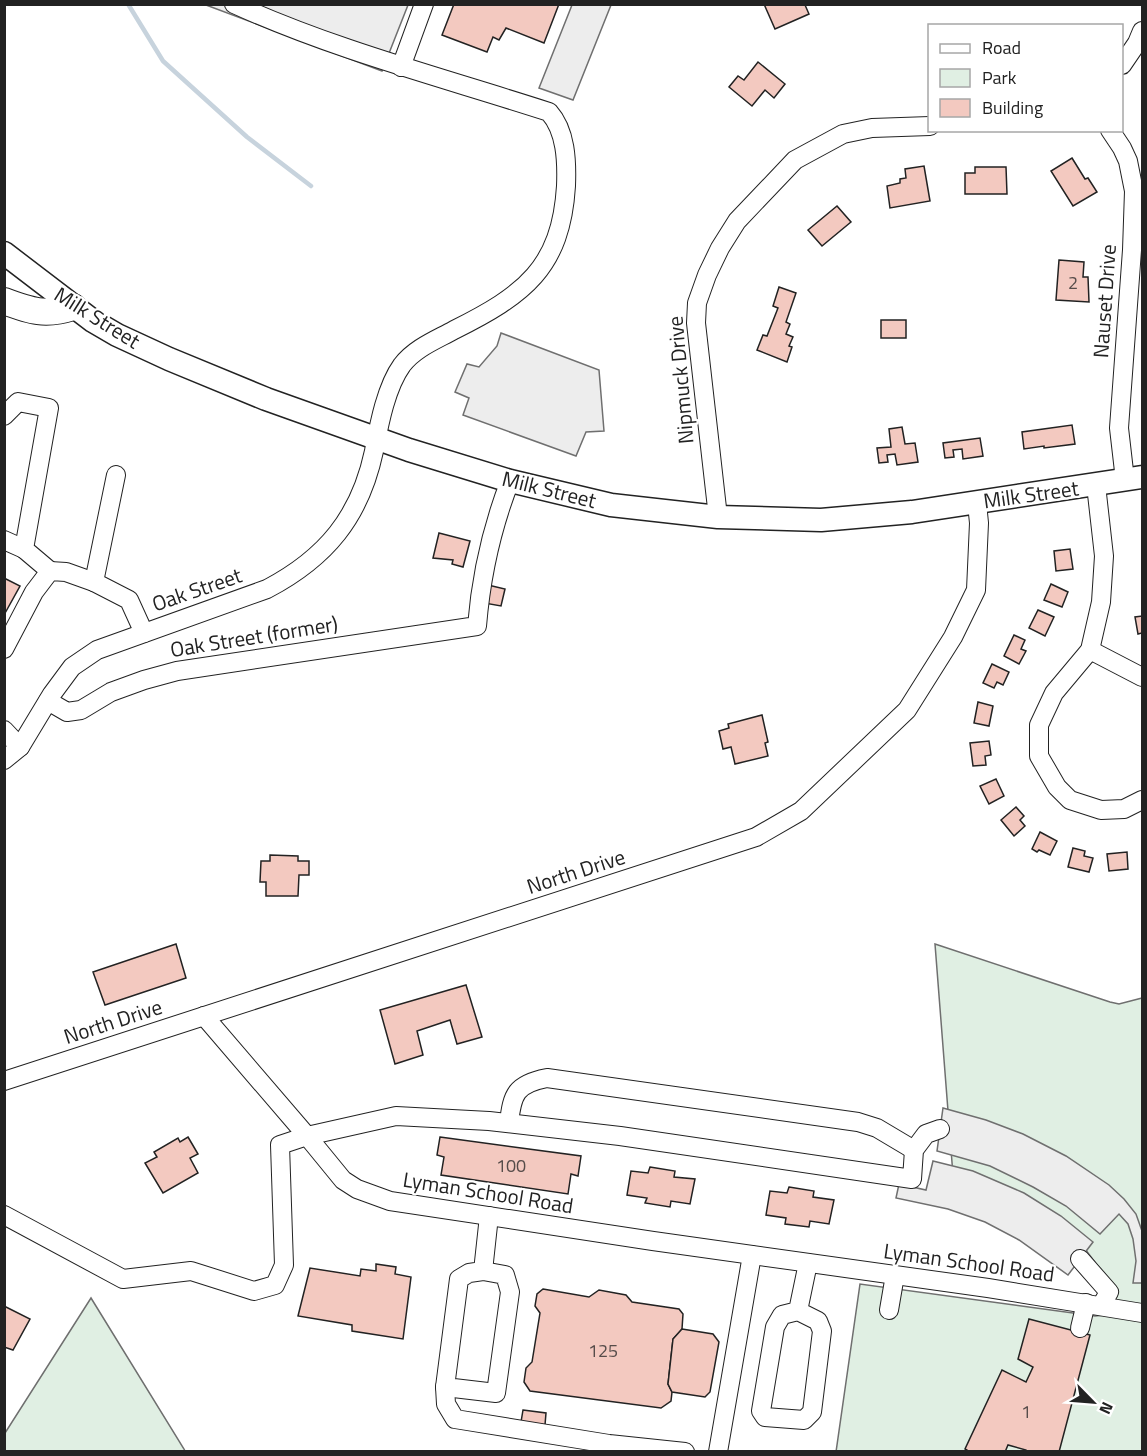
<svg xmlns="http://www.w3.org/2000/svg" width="1147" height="1456" font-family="'Titillium Web',sans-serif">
<rect width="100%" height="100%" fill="#fff"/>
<g fill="#e0efe3" stroke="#6f6f6f" stroke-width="1.5">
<polygon points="935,944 1110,1002 1119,1004 1142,998 1142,1451 836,1452 860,1284 1095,1316 1104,1315 1104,1274 1079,1241 953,1175"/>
<polygon points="91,1298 184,1449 185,1451 5,1451 5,1433"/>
</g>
<g fill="#ededed" stroke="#6f6f6f" stroke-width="1.5">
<polygon points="206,5 408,5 382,71"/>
<polygon points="572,5 611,5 573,100 539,88"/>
<polygon points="501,333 599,370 604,431 586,432 576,456 463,415 469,398 455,392 467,364 479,367 497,346"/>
<polygon points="943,1108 986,1120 1023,1134 1066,1156 1109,1185 1124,1199 1136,1214 1142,1231 1142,1283 1133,1283 1136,1261 1133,1239 1128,1224 1119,1214 1100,1234 1066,1206 1033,1187 990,1166 937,1151"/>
<polygon points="933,1161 973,1171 1024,1193 1061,1216 1093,1242 1068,1275 1019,1240 985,1222 948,1209 896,1198 899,1184 926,1190"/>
</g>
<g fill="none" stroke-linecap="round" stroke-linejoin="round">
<polyline stroke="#c7d3dd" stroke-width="4.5" points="128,4 163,61 247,137 311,186"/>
</g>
<g fill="#f3c9c0" stroke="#222" stroke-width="1.5">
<polygon points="454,4 559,4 544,43 506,28 499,40 493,37 487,52 442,35"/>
<polygon points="764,4 805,5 809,14 775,29"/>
<polygon points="758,62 785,84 774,98 765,90 752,106 729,87 738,76 744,80"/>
<polygon points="1072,158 1085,179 1088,178 1097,192 1073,206 1051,171"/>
<polygon points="924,166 930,201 890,208 887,186 900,183 900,179 906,178 905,169"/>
<polygon points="975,167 1006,167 1007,194 965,194 965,173 975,173"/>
<polygon points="837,206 851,222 822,246 808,230"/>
<polygon points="1059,260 1084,262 1083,277 1088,277 1089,302 1056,300"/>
<polygon points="779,287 796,293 786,322 790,324 786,334 793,337 789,346 792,347 787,362 757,350 763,335 767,336 778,308 773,306"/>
<rect x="881" y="320" width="25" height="18"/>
<polygon points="1072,425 1075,444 1044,448 1044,446 1024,449 1022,432"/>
<polygon points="902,427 905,444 915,443 918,462 897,465 895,454 887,455 888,462 879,463 877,448 891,447 889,429"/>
<polygon points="980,438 983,456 963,459 962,449 953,450 954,457 945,458 943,443"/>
<polygon points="439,533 470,541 463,567 452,564 453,560 433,558"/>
<polygon points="1070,549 1073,569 1056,571 1054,551"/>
<polygon points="4,578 20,586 4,615"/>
<polygon points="1051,584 1068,592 1062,607 1044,600"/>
<polygon points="488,585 505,589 501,606 484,603"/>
<polygon points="1038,610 1054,617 1045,636 1029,628"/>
<polygon points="1142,616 1142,633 1138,634 1135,617"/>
<polygon points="1014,635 1025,640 1021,649 1026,651 1019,664 1004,656"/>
<polygon points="992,664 1009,672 1003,685 997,682 994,688 983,683"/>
<polygon points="978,702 993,706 989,726 974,723"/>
<polygon points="762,715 768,742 765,743 768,756 735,764 731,747 723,749 719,731 729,728 728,724"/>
<polygon points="989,741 991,755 985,756 986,765 973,766 970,743"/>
<polygon points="996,779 1004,796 989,804 980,786"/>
<polygon points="1016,807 1024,816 1020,820 1025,826 1014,836 1001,820"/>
<polygon points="1040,832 1057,841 1050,855 1039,850 1037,852 1032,849"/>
<polygon points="1073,848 1085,851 1084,856 1093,858 1089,872 1068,867"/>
<polygon points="1127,852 1128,869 1109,871 1107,854"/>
<polygon points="270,855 298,856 298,861 309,861 309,875 299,875 298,896 266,896 266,882 260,882 261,861 270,861"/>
<polygon points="176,944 186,978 105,1005 93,972"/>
<polygon points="466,985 482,1037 457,1044 450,1020 417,1031 423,1055 395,1064 380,1010"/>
<polygon points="188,1137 198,1154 190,1158 198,1173 163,1193 145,1163 157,1157 154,1152 178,1138 180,1142"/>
<polygon points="440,1137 581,1156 578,1176 571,1174 568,1194 441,1175 444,1157 437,1155"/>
<polygon points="650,1167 675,1171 674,1177 695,1179 690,1204 671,1201 670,1207 645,1203 647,1198 627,1195 631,1171 648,1173"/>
<polygon points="789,1187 814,1191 813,1197 834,1200 829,1224 810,1221 809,1227 785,1224 786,1218 766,1215 770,1191 787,1193"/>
<polygon points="376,1264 396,1267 395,1274 411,1277 403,1339 352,1331 352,1325 298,1316 310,1268 360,1276 361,1269 376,1271"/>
<polygon points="543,1289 589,1297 599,1290 626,1295 632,1302 679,1309 683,1314 682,1329 673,1339 668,1384 672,1392 671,1401 661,1408 530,1391 524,1382 526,1368 532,1362 540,1313 535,1306 537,1294"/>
<polygon points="4,1306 30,1319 13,1350 4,1347"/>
<polygon points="1029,1319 1090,1335 1059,1452 1026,1452 1026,1450 1008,1445 1005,1452 970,1452 965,1449 1002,1370 1026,1382 1033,1367 1018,1359"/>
<polygon points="682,1329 713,1334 719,1342 710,1392 705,1397 672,1392 668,1384 673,1339"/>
<polygon points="523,1410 546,1413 545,1425 521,1422"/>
</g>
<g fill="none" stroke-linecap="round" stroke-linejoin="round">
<g stroke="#222" stroke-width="20">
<g id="minor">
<polyline points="1122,65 1137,43 1142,31"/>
<polyline points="401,67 424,4"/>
<polyline points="1110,130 1122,148 1128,161 1134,191 1132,250 1119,428 1125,480"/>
<polyline points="4,416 18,402 49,408 24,549 50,571"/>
<polyline points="116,475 94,582 129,600 144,633"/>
<polyline points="1096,485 1104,556 1101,602 1090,650 1054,693 1039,725 1039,756 1057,787 1070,800 1101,810 1124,809 1142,800"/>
<polyline points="718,517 696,323 697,303 707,275 720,248 737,221 795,160 843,134 872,128 930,126"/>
<polyline points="4,540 24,549"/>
<polyline points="4,649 34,592 50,571 66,572 94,582"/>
<polyline points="1090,650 1142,677"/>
<path d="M48,701L67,712L81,710L111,692L144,680L177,671L477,626C481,577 492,527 510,481"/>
<polyline points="4,730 20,747"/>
<path d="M4,760L20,747L52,694L72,667L97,650L267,589C326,558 360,517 374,451C379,425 386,387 402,365C415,348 436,340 454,330C524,295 561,268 566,186C567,161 566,131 549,112C444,78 335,50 234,4"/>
<polyline points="204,1016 307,1136 396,1116 489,1121 620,1136 912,1179 914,1150 926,1134 940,1129"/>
<polyline points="4,1081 756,837 801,811 907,710 953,637 976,590 979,523 977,503"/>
<path d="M509,1123C512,1094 516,1084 547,1078L858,1122L877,1128L914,1150"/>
<polyline points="4,1215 123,1279 191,1271 254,1291 275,1285 284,1265 280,1145 307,1136 343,1180 357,1189 390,1201 653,1241 988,1288 1142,1313"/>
<polyline points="1080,1259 1109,1292 1101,1306"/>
<polyline points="483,1271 469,1273 459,1279 445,1387 496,1393 510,1292 505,1275 483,1271 489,1216"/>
<polyline points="889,1310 895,1275"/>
<polyline points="798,1311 818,1321 822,1331 812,1412 804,1420 765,1417 761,1411 775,1327 782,1315 798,1311 808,1263"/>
<polyline points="1080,1328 1086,1303"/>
<polyline points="445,1387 446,1404 455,1419 609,1444 685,1452"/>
<polyline points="718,1452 752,1255"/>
</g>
</g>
<g stroke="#222" stroke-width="25">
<polyline id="major" points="4,253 93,321 117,335 169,359 266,399 409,450 510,481 611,505 718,517 821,520 912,512 1142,477"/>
</g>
<g stroke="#222" stroke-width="28">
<path id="highway" d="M4,301C31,311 45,316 73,307"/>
</g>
<use href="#minor" stroke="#fff" stroke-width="18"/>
<use href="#major" stroke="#fff" stroke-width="22"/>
<use href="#highway" stroke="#fff" stroke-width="26"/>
</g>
<g text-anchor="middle" stroke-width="4.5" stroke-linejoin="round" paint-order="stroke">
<g font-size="18" fill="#564c4a">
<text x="1073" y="289">2</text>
<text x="511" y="1172">100</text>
<text x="603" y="1357">125</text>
<text x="1026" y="1418">1</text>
</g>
<g font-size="21" fill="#222" stroke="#fff">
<text transform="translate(1105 301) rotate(-86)" y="7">Nauset Drive</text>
<text transform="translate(97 318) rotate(32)" y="7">Milk Street</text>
<text transform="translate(681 380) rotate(-95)" y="7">Nipmuck Drive</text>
<text transform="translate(549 490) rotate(14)" y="7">Milk Street</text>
<text transform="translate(1031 495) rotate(-8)" y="7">Milk Street</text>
<text transform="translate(197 590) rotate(-19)" y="7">Oak Street</text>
<text transform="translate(254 637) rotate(-9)" y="7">Oak Street (former)</text>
<text transform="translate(576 872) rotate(-18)" y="7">North Drive</text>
<text transform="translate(113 1022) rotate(-18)" y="7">North Drive</text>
<text transform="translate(488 1193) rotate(9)" y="7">Lyman School Road</text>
<text transform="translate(969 1263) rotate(8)" y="7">Lyman School Road</text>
</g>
</g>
<rect width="1147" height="1456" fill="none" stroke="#222222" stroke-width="12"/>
<rect x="928" y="24" width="195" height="108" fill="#ffffff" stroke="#a7a7a7" stroke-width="1.5"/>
<rect x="940" y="44" width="30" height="9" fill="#ffffff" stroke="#a7a7a7" stroke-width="1.5"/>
<text x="982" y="54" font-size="18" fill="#222222">Road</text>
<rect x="940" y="69" width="30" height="18" fill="#e0efe3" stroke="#a7a7a7" stroke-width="1.5"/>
<text x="982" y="84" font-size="18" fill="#222222">Park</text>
<rect x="940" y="99" width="30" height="18" fill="#f3c9c0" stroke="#a7a7a7" stroke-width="1.5"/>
<text x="982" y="114" font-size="18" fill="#222222">Building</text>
<g transform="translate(1093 1402) rotate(115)" stroke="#ffffff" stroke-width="4.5" paint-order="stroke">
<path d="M0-4.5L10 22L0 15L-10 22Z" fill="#222222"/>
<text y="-9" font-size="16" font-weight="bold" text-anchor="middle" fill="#222222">N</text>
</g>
</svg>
